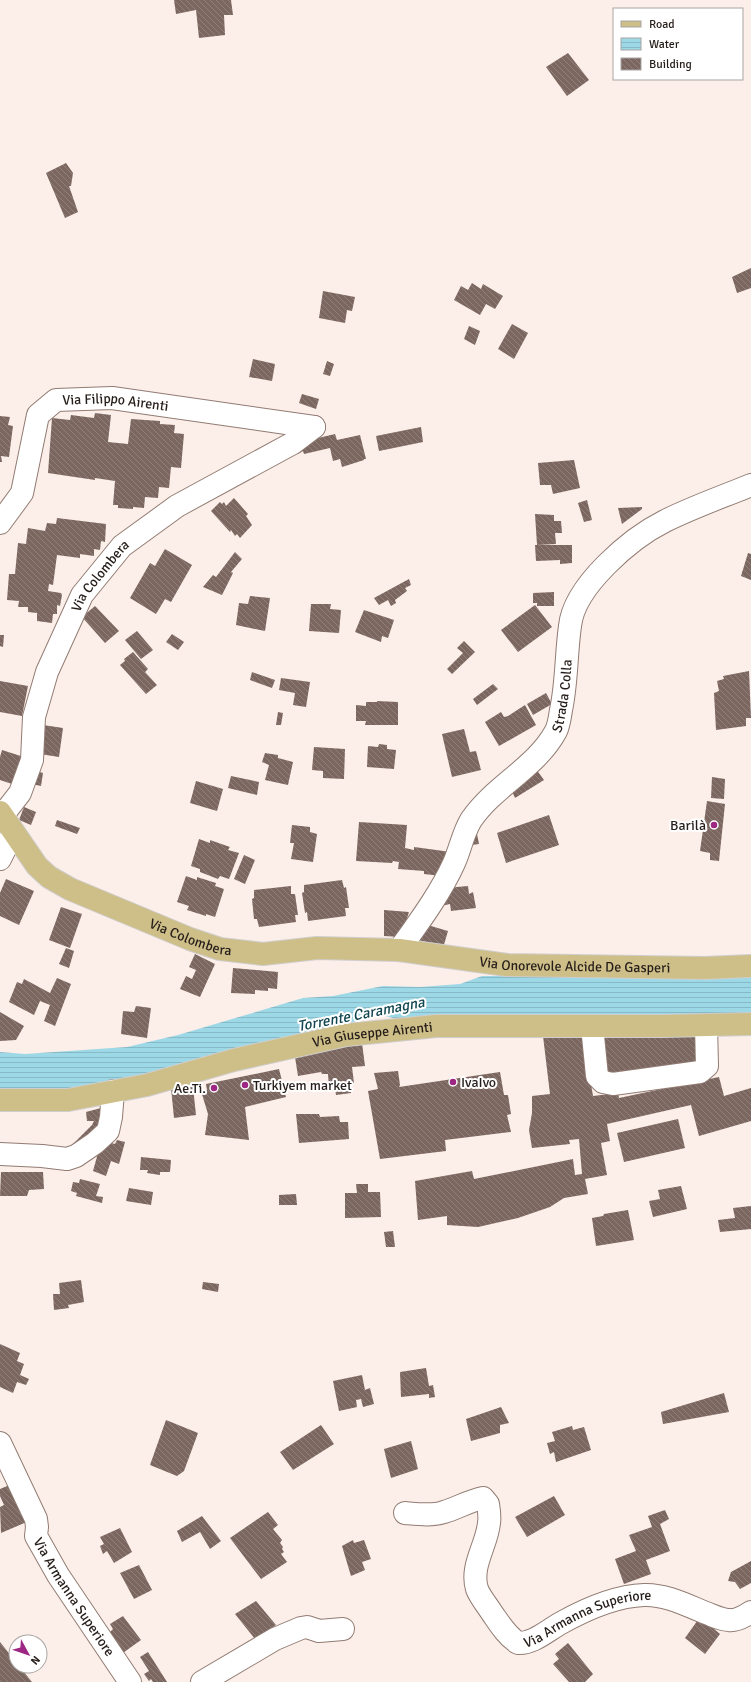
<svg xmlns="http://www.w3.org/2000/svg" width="751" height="1682" font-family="Signika,sans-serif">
<defs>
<pattern id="water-rules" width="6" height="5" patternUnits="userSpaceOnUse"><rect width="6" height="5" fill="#9dd8e7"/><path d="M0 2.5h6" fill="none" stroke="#87b9c6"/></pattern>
<pattern id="building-back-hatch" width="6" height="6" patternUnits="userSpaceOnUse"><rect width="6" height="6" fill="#7b6660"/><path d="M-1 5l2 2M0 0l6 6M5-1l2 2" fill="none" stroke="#8f807b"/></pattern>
</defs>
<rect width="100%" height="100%" fill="#fceee8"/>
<polygon fill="url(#water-rules)" points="751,975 751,1018 448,1017 393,1018 378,1014 331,1029 125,1083 65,1092 0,1093 0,1052 25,1054 127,1047 178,1035 303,998 333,996 383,986 420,987 460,984 482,976"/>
<g fill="url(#building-back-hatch)">
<polygon points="174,0 231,0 233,15 224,15 225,35 199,38 196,10 176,14"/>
<polygon points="568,53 589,80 567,96 546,67"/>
<polygon points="66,163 73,173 71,186 69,186 78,212 65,218 46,173"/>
<polygon points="751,268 751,288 737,293 732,277"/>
<polygon points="472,283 481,289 483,284 503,296 495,309 486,304 480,315 454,300 461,286 468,290"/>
<polygon points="323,291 355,297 352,311 347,310 345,323 319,318"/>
<polygon points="512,324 528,333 514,359 498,349"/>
<polygon points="469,326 480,331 475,345 464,339"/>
<polygon points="253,359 275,364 272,381 249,377"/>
<polygon points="327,361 334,364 330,376 323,374"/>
<polygon points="302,394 319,399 316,409 299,403"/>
<polygon points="95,413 111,415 108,442 128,444 131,419 160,421 160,424 175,425 174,433 184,434 181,468 171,467 169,488 159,487 158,498 145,497 144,508 133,507 133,509 118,508 118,505 113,505 115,481 95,478 95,480 48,473 52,418 70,420 71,415 94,418"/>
<polygon points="0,416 10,417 8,425 13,426 9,457 1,456 2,462 0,462"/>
<polygon points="421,427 423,442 379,451 376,436"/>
<polygon points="335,434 337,440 360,435 366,459 364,459 364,460 342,467 340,459 333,461 330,448 304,454 303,451 298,454 295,447 314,439"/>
<polygon points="574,460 580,488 553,494 551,485 540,485 538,463"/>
<polygon points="234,498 248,514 246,516 252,525 240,538 237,534 235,536 231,530 230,532 211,511 220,502 222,504 224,502 226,506"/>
<polygon points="587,500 592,520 584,522 578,503"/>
<polygon points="642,507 642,509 622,524 618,508"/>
<polygon points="535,514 554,515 554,521 561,521 562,533 555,533 556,544 537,545"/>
<polygon points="57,518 106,524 105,542 101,541 100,550 94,549 94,556 80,554 80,558 57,555 53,585 49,584 48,591 61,593 62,595 60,606 57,605 57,614 53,614 52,623 37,621 37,613 28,612 28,607 18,607 19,601 7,600 9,574 15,574 18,543 26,544 28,528 45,531 47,523 56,524"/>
<polygon points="535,545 572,545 572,563 560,564 560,560 536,561"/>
<polygon points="165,549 192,565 171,602 165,599 156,614 130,598 150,563 155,566"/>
<polygon points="235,552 242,559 231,572 233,573 222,595 203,587 213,575 216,577"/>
<polygon points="748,553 751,554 751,580 741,576"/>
<polygon points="409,579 411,585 405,588 407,591 395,600 396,603 391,606 388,600 379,605 374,598"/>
<polygon points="554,592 554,606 537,606 537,603 533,603 533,593"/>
<polygon points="250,596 270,598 265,631 236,625 239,603 248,604"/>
<polygon points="311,604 331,604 330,609 341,610 339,633 309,631"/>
<polygon points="535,605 552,627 518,652 501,630"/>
<polygon points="95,606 119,631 105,643 82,617"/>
<polygon points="364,610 394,620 388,638 382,636 381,642 355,632"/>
<polygon points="137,631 153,650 141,659 125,640"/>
<polygon points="172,634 184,642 178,650 166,642"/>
<polygon points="0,635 4,635 3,647 0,646"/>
<polygon points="464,641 475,652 452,674 447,669 463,653 457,648"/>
<polygon points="133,652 148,669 145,672 157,685 146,694 120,665 125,661 124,659"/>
<polygon points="749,671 751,718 746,718 746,726 716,730 714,693 719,691 717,681 724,679 723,676"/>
<polygon points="252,672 275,680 272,688 250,680"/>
<polygon points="281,678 310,682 306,707 293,705 295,693 279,690"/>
<polygon points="0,681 28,686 22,716 0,712"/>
<polygon points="493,684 498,689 477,705 473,699"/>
<polygon points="546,693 552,704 533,715 527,704"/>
<polygon points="377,701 398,702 398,725 365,725 366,721 356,721 356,705 366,706 366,702 377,702"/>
<polygon points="525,705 536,725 499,746 485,722 501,712 504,717 508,716"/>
<polygon points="278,712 283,713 281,725 276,725"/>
<polygon points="43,725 63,728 59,757 40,754"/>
<polygon points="464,729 470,752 476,751 481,770 452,777 442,734"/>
<polygon points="379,744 387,745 387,749 396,750 394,769 367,767 368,746 378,747"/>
<polygon points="314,747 345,749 344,779 323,778 323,771 312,770"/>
<polygon points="2,750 27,758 18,786 0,780 0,757"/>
<polygon points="265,753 278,755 278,758 293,762 288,785 265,780 269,765 262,762"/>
<polygon points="536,769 544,780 515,798 511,789"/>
<polygon points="34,770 43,773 41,786 32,784"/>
<polygon points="231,776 259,782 257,795 228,788"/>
<polygon points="712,777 725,779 724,799 711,798"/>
<polygon points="196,781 223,789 217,811 190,803"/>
<polygon points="707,801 725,804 719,861 710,860 710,853 700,851"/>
<polygon points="24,807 36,812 31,825 19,820"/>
<polygon points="549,815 559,845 506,863 497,833"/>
<polygon points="57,820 80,828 77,834 55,826"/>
<polygon points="359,822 407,825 405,848 414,850 414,847 451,852 442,876 424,874 424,871 398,869 399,862 393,861 392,863 356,861"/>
<polygon points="292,825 310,827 310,832 317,834 313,862 291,859 294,843 290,843"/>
<polygon points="476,829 479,844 464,846"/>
<polygon points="199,839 210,843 210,840 230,847 228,850 239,853 229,879 220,876 218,879 200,872 200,869 191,866"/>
<polygon points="244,855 255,860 245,884 234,879"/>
<polygon points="186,876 197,880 197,877 216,883 215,886 224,889 215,917 206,914 206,916 187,910 189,906 177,902"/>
<polygon points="6,879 34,891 19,925 0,916 0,893"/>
<polygon points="342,880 344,888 346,887 349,908 345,908 346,916 308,921 307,912 305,913 302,893 304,892 304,885"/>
<polygon points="291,886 291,894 295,894 298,915 295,915 296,922 259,927 257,919 254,919 252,899 254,898 254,890"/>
<polygon points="468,886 469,894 473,892 476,908 451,911 450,904 441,906 446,888"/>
<polygon points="61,907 82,914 70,948 49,940"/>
<polygon points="384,910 409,912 401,937 384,936"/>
<polygon points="424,924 448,931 443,948 416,939"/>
<polygon points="66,948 74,951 69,968 59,964"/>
<polygon points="195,954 215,964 200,997 180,989 186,976 192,979 196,970 189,967"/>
<polygon points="233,968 278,972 277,989 268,988 268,991 255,990 255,994 231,993"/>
<polygon points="57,978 71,984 55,1026 44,1021 50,1005 40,1001 34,1015 9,1002 17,982 22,984 24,979 50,993"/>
<polygon points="136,1006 151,1008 147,1038 121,1034 123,1011 134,1012"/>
<polygon points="0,1012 24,1026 16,1040 0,1041"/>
<polygon points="699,1033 698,1064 618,1074 619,1072 609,1073 606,1071 602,1036"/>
<polygon points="583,1035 593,1096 618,1093 619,1098 719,1077 724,1096 751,1088 751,1121 699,1136 691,1105 607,1124 610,1141 601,1143 607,1175 585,1179 588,1194 564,1198 550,1207 518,1218 478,1227 447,1225 447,1216 418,1220 415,1181 472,1171 474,1179 573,1159 575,1175 582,1174 579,1139 569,1140 570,1144 532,1148 529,1130 532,1113 532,1096 550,1094 543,1036"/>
<polygon points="362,1043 365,1066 352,1067 354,1083 350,1084 351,1093 336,1095 335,1087 329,1088 328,1074 322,1074 321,1072 298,1076 295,1057"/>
<polygon points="279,1069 286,1097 245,1107 249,1140 205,1135 208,1114 201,1091 207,1090 206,1084"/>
<polygon points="398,1071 400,1085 399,1087 500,1072 504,1095 508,1095 511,1114 507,1115 511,1132 445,1140 446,1151 380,1159 368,1091 378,1089 374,1073"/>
<polygon points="193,1087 196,1115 174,1118 171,1088"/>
<polygon points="101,1108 111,1111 95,1141 70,1147 92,1125 94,1121 87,1121 86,1112"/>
<polygon points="296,1114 319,1114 320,1117 339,1116 340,1122 348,1122 349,1139 299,1143"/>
<polygon points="678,1119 685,1148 624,1162 617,1133"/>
<polygon points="117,1140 125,1142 119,1164 111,1161 106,1176 93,1171 98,1153 104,1141 115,1144"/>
<polygon points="141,1157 171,1160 170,1172 160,1172 160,1175 147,1173 148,1170 140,1170"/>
<polygon points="1,1172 43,1172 44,1189 29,1190 27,1196 0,1196"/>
<polygon points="80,1179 100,1184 96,1196 103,1197 102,1203 76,1196 77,1193 71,1191 73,1182 79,1183"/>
<polygon points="356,1184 368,1184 368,1192 380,1192 381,1217 345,1218 345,1193 357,1193"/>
<polygon points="681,1186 687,1209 653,1217 649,1201 660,1199 658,1190"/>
<polygon points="129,1188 153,1192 151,1205 126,1201"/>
<polygon points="296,1194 297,1205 279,1205 279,1195"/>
<polygon points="751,1206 751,1229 720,1232 718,1220 735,1218 733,1208"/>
<polygon points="628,1210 634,1240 596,1246 592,1218 603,1216 604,1214"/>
<polygon points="393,1231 395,1247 386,1247 384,1232"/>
<polygon points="81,1280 84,1302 68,1305 69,1308 54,1310 53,1294 60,1294 59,1283"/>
<polygon points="203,1282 219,1284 218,1292 202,1289"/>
<polygon points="0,1344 20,1353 17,1361 24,1364 20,1375 29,1379 26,1385 17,1382 13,1393 0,1387"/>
<polygon points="426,1368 429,1386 433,1385 435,1397 429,1398 429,1394 401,1397 400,1372"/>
<polygon points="362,1375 365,1390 370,1388 374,1404 363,1407 361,1399 356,1400 357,1407 339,1411 333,1381"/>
<polygon points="724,1393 729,1412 663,1424 661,1412"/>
<polygon points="501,1407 509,1423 500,1425 500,1433 471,1441 466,1419"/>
<polygon points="166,1420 198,1433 184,1471 177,1476 150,1465"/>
<polygon points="321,1425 334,1444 293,1470 280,1452"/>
<polygon points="572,1426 573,1430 584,1427 591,1450 556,1462 554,1452 550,1454 547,1443 555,1441 552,1432"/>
<polygon points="411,1441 418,1469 391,1478 384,1449"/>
<polygon points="12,1484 29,1521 1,1533 0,1507 4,1505 0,1496 0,1489"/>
<polygon points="554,1496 565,1515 527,1537 515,1517"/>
<polygon points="665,1510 669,1519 660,1524 670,1551 646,1560 651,1574 624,1584 615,1559 636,1551 629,1535 652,1527 648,1516"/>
<polygon points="268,1512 278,1525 273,1529 282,1540 280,1543 283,1547 282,1549 284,1552 281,1554 287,1562 261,1579 230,1538"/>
<polygon points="202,1516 221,1541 210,1549 200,1532 182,1542 177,1531"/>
<polygon points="120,1528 132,1552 114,1563 107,1551 103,1554 100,1546 104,1544 100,1537"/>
<polygon points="353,1540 354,1543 364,1540 371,1559 362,1562 365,1570 351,1576 342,1546"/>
<polygon points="751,1561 751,1583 740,1589 735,1582 728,1581 731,1572"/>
<polygon points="139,1565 152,1590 134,1599 120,1573"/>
<polygon points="256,1601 276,1625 255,1639 235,1614"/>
<polygon points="123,1616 141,1640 120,1655 106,1636 113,1629 110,1624"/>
<polygon points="700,1617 720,1634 705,1654 685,1638"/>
<polygon points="0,1642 16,1662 16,1666 19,1666 32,1682 0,1682"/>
<polygon points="568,1643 593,1674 585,1682 569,1682 553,1664 559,1659 555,1654"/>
<polygon points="148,1652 167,1682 153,1682 151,1679 149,1681 144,1674 149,1671 140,1657"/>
</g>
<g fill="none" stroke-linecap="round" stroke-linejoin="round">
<g stroke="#917c73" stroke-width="24">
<g id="minor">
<path id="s1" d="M0,523L22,493L38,415L56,400L112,398L314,427"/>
<path id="s2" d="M2,816L20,793L32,760L34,717L47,672L82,595L122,546L177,506L293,443L314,427"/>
<polyline points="0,859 13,833"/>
<path id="s3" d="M399,950C419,922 440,894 454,863C460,850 463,833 471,820C495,785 536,768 556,731C559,725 560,716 561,710C567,682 566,654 570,626C574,586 631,538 665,521C693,507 722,497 751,485"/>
<polyline points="592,1026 597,1076 603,1082 613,1084 700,1072 707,1066 706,1025"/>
<polyline points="0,1154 42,1156 67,1159 76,1156 95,1143 108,1131 111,1117 113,1091"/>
<path id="s4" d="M0,1443L36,1519L37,1527L36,1536L58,1575L130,1682"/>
<path id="s5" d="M405,1513C417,1514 433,1516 444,1512C457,1508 469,1501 483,1498L488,1504C489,1510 490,1517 489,1523C487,1545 470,1566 477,1589C480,1597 487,1605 492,1613C499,1623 507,1636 518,1643C533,1644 548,1630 561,1623C586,1609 615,1596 644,1595C667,1594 690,1607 711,1615C716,1617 723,1620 729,1620C736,1621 745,1616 751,1612"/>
<polyline points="202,1682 275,1639 301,1628 307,1627 319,1631 343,1629"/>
</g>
</g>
<g stroke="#cfcecd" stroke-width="24">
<g id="major">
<path id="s6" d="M0,812L37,866L49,877L70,889L190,939L220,949L263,954L317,948L399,950L507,965L705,968L751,966"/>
<path id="s7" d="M0,1100H68L147,1085L234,1060L346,1035L436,1026H664L751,1024"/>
</g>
</g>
<use href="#minor" stroke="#fff" stroke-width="22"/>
<use href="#major" stroke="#cebf89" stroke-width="22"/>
</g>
<g fill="#9d2782" stroke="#fff" stroke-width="1.5">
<circle cx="714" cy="825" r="4"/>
<circle cx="453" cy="1082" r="4"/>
<circle cx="245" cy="1085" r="4"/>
<circle cx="214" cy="1088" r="4"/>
</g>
<g text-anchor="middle" stroke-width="4" stroke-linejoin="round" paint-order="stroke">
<g font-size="14" fill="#261e1a" stroke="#fff">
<text dy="5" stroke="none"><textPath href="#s1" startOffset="200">Via Filippo Airenti</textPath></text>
<text dy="5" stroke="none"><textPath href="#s2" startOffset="265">Via Colombera</textPath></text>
<text dy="5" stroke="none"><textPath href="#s3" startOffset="309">Strada Colla</textPath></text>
<text dy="5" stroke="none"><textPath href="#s6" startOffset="236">Via Colombera</textPath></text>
<text dy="5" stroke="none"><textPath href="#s6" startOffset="624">Via Onorevole Alcide De Gasperi</textPath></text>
<text dy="5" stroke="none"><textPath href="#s7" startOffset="380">Via Giuseppe Airenti</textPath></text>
<text dy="5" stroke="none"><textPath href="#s4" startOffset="173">Via Armanna Superiore</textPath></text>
<text dy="5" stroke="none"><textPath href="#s5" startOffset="319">Via Armanna Superiore</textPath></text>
</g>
<g font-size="14" fill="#261e1a" stroke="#fff" text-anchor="end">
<text x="706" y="830">Barilà</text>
<text x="461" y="1087" text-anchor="start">IvaIvo</text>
<text x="253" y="1090" text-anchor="start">Turkiyem market</text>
<text x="206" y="1093">Ae.Ti.</text>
</g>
<g font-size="15" font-style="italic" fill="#114651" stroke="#fff">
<text transform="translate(361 1014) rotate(-11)" y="5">Torrente Caramagna</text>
</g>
</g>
<rect x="613" y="8" width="130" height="72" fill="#ffffff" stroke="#a8a5a3"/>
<rect x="621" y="21" width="20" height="6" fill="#cebf89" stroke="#a8a5a3"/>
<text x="649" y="28" font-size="12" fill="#261e1a">Road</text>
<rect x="621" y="38" width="20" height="12" fill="url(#water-rules)" stroke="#a8a5a3"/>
<text x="649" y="48" font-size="12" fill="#261e1a">Water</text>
<rect x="621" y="58" width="20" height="12" fill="url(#building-back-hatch)" stroke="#a8a5a3"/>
<text x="649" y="68" font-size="12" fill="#261e1a">Building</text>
<g transform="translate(28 1654) rotate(130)"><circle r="19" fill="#ffffff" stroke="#a8a5a3"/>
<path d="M0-3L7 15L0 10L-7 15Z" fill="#9d2782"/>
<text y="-6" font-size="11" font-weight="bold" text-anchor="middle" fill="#261e1a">N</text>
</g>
</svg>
